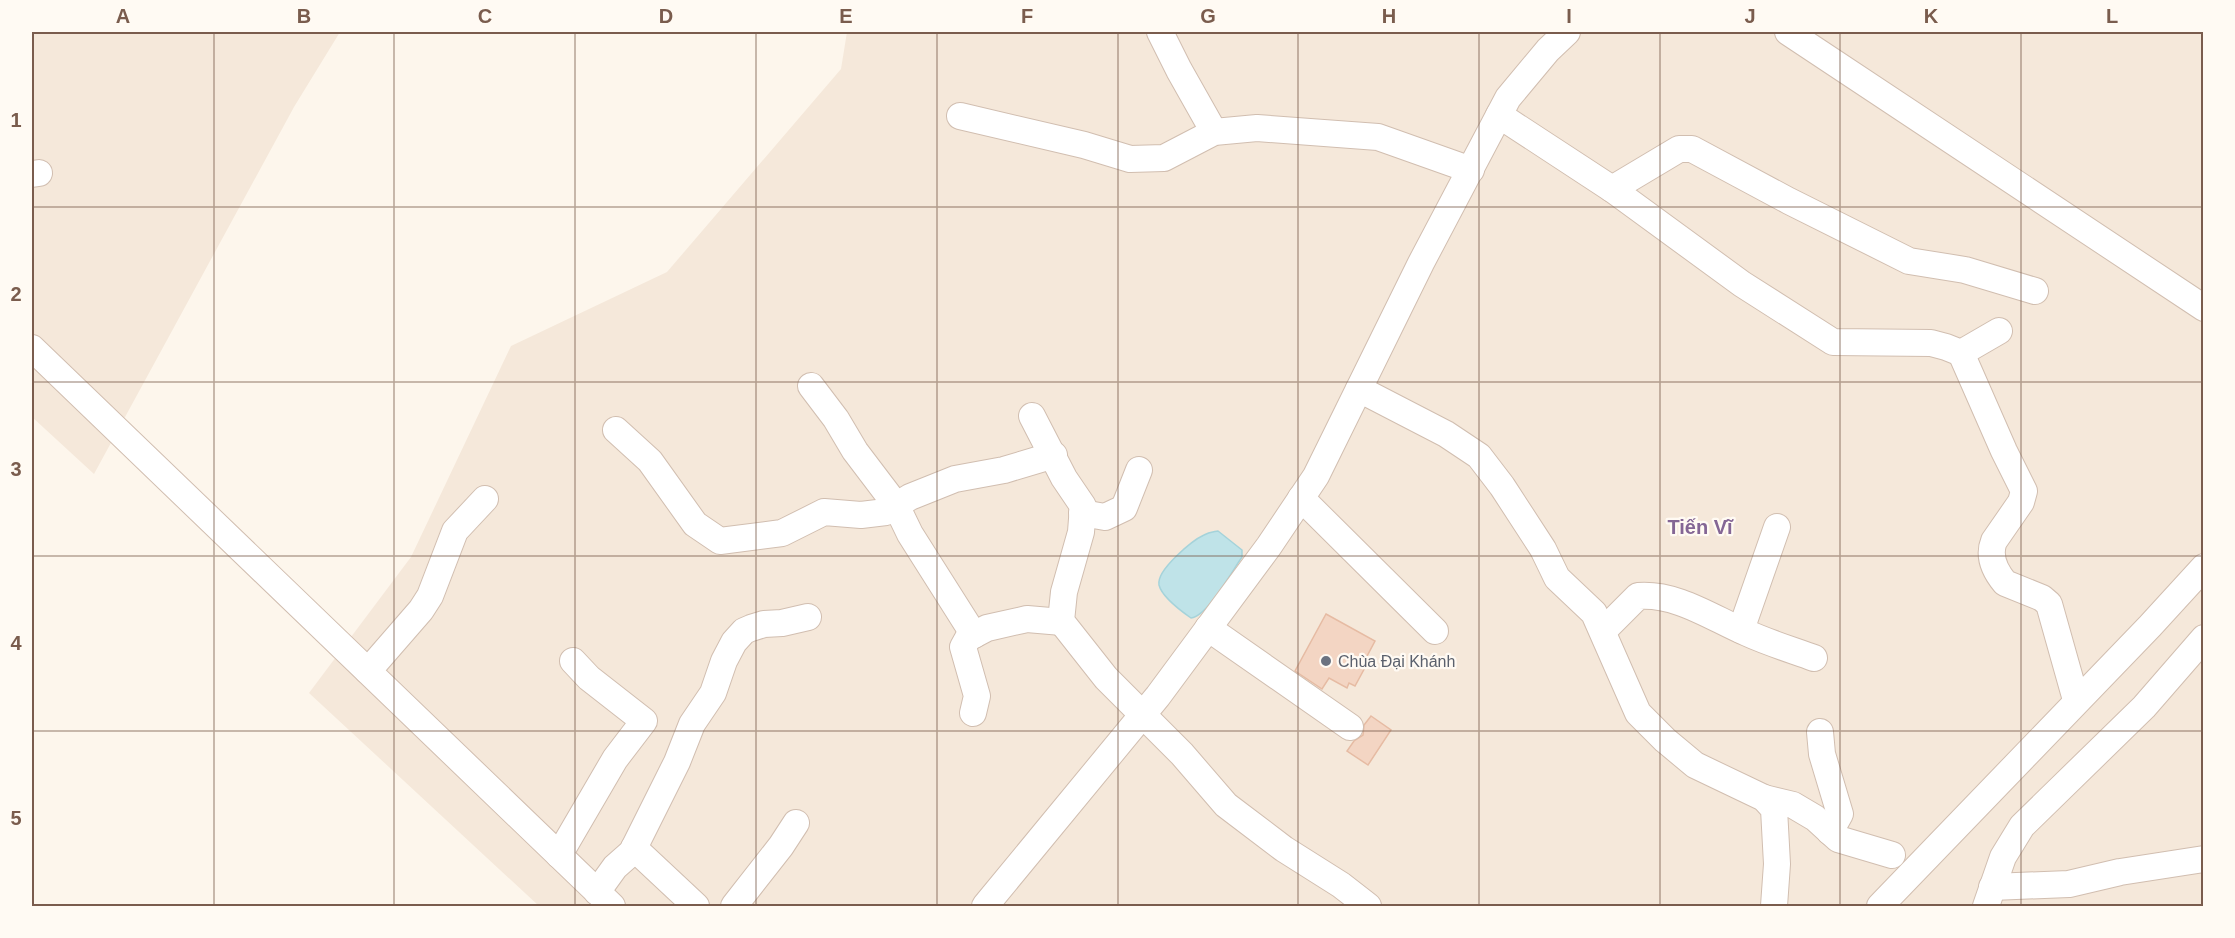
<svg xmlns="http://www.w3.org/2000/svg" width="2235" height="938" font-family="Helvetica,sans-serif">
<rect width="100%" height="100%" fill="#fdf6ec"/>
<g fill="#f5e8da">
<polygon points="32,32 340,32 294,107 94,474 32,417"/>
<polygon points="847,32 2203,32 2203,906 539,906 309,693 411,557 511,346 667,272 841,69"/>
</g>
<path fill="#bfe3e8" stroke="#a5d3da" stroke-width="1.5" d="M1218,531L1242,550V557C1232,571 1208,616 1191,618C1181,611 1162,597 1159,585C1156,570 1193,540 1204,535C1209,532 1213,532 1218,531Z"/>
<g fill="#f3d5c3" stroke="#e6bba3" stroke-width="1.5">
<polygon points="1326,614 1375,641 1365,660 1368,662 1355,686 1349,683 1347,688 1329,678 1322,689 1295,671"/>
<polygon points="1371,716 1391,730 1368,765 1347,751 1354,741 1363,735 1364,725"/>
</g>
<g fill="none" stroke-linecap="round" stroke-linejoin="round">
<g stroke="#d1beb0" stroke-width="28">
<g id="minor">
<polyline points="1160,32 1179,70 1214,132"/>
<polyline points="1788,32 2204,308"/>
<polyline points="1499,115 1612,189 1742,284 1833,342 1931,343 1946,347 1961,353 1999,331"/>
<polyline points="960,116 1084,145 1130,159 1164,158 1214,132 1257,128 1378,137 1471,170"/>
<polyline points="32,174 39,173"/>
<polyline points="1612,189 1679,149 1692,149 1789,201 1909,261 1965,270 2035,291"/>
<polyline points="32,348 612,906"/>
<path d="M1961,353L2004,451L2024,491L2021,502L1994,541C1988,556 1995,571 2005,583L2042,598L2049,604L2076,700"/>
<polyline points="811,386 836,419 855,451 896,505 910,534 974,635"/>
<polyline points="1359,389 1446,434 1479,456 1502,486 1543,549 1557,578 1594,613 1638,713 1665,740 1695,765 1764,798 1774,809 1777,864 1774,906"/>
<polyline points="1032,416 1064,478 1083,506 1081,532 1064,592 1061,621 1106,678 1182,754 1226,805 1284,849 1341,885 1368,906"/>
<polyline points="616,430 650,461 695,524 720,541 782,533 824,512 861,515 886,512 910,497 955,479 1004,470 1054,455"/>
<polyline points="1301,498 1435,631"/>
<polyline points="1082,513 1105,517 1124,508 1139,470"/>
<polyline points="1208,628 1350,727"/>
<polyline points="1741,630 1777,527"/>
<path d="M1603,631L1638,596C1677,593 1712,618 1747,633C1769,643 1792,650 1814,658"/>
<polyline points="368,671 421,610 430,596 455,531 485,499"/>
<polyline points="973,713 977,696 963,647 968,638 987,628 1027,619 1062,622"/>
<polyline points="1820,732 1822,754 1840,814 1830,832"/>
<polyline points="1764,798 1793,805 1815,818 1838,839 1892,855"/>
<polyline points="634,848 696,906"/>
<polyline points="559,855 615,759 644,721 589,678 573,661"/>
<polyline points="1992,887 2069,884 2120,872 2204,859"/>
<polyline points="597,892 615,867 632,852 677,762 692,724 713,693 724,661 734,642 744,631 751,628 764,624 782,623 808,617"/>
<polyline points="734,906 781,846 796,823"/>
<polyline points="985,906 1158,696 1269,546 1316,476 1421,263 1508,98 1548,50 1567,32"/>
<polyline points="1880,906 2150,626 2204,567"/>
<polyline points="1986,906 2003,857 2022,826 2144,707 2204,638"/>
</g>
</g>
<use href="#minor" stroke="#fff" stroke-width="26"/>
</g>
<path fill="none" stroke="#7a5c4d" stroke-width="1.5" stroke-opacity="0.55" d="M214,32V906M394,32V906M575,32V906M756,32V906M937,32V906M1118,32V906M1298,32V906M1479,32V906M1660,32V906M1840,32V906M2021,32V906M32,207H2204M32,382H2204M32,556H2204M32,731H2204"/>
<circle fill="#6b7280" stroke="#fffaf3" stroke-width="2" cx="1326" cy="661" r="6"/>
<g text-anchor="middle" stroke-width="4.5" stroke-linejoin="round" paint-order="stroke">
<g font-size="16" fill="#5b616d" stroke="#fffaf3" text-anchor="start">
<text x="1338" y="667">Chùa Đại Khánh</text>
</g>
<g font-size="20" font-weight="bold" fill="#846695" stroke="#fffaf3">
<text x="1700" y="534">Tiến Vĩ</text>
</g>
</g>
<rect width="2235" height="938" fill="none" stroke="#fffaf3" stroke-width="66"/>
<rect x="33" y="33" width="2169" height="872" fill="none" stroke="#7a5c4d" stroke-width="2"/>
<g font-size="20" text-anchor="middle" font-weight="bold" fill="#7a5c4d">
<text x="123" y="23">A</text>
<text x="304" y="23">B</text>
<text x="485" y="23">C</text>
<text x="666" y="23">D</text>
<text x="846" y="23">E</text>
<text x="1027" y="23">F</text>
<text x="1208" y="23">G</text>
<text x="1389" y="23">H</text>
<text x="1569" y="23">I</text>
<text x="1750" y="23">J</text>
<text x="1931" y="23">K</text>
<text x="2112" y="23">L</text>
<text x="16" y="127">1</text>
<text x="16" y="301">2</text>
<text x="16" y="476">3</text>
<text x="16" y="650">4</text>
<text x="16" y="825">5</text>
</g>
</svg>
